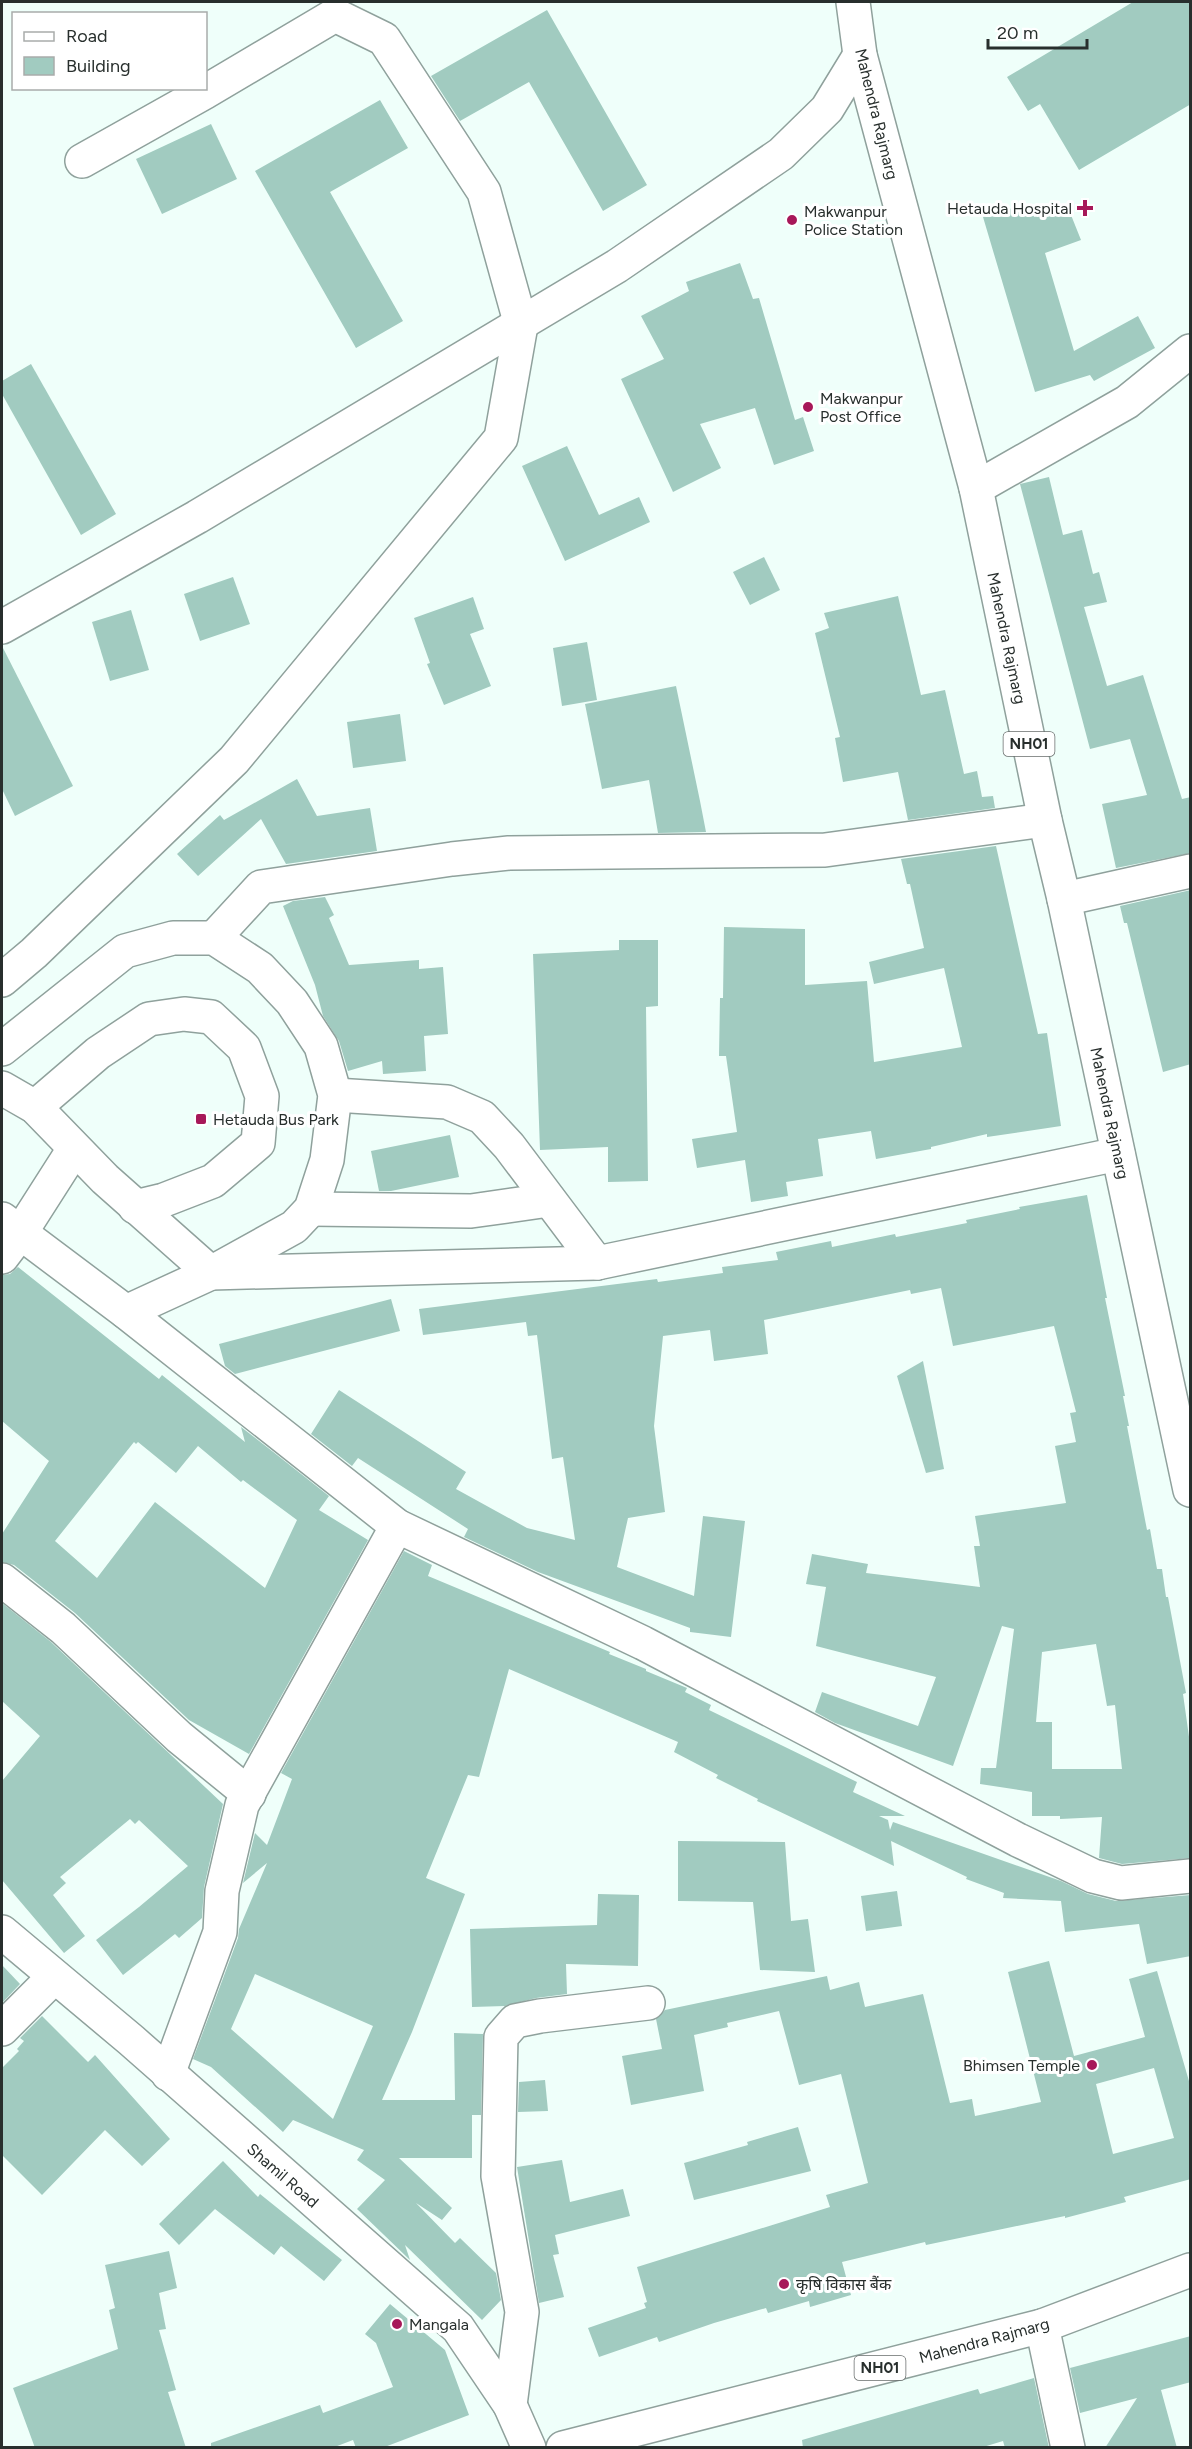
<svg xmlns="http://www.w3.org/2000/svg" width="1192" height="2449" font-family="Figtree,'Noto Sans Devanagari',sans-serif">
<rect width="100%" height="100%" fill="#effffa"/>
<g fill="#a1cbc0" fill-rule="evenodd">
<polygon points="1133,2 1191,2 1191,104 1079,170 1040,104 1028,111 1007,77"/>
<polygon points="547,10 647,185 603,211 529,82 460,121 431,76"/>
<polygon points="380,100 408,148 330,192 403,321 356,348 255,171"/>
<polygon points="211,124 237,179 162,214 136,159"/>
<polygon points="1030,203 1034,217 1067,205 1081,240 1045,253 1074,351 1138,316 1155,348 1094,381 1090,375 1035,392 983,217"/>
<polygon points="740,263 753,299 759,298 795,420 803,417 814,451 774,465 755,408 700,424 721,468 673,492 621,379 664,359 641,316 689,291 686,282"/>
<polygon points="31,364 116,514 81,535 2,394 2,381"/>
<polygon points="567,446 599,515 639,497 650,522 565,561 522,466"/>
<polygon points="1049,477 1063,535 1082,530 1093,574 1099,572 1107,602 1084,607 1107,686 1143,675 1182,799 1191,797 1191,853 1116,868 1102,804 1147,795 1130,739 1090,749 1020,484"/>
<polygon points="764,557 780,590 750,605 733,572"/>
<polygon points="233,577 250,624 200,641 184,594"/>
<polygon points="898,596 921,695 945,690 964,774 977,771 982,797 993,796 995,808 908,820 898,772 843,782 835,738 840,737 815,633 829,628 824,613"/>
<polygon points="473,597 484,629 470,634 491,686 444,705 427,664 430,663 414,618"/>
<polygon points="131,610 149,670 110,681 92,622"/>
<polygon points="587,642 597,700 562,706 553,648"/>
<polygon points="2,646 73,786 15,816 2,789"/>
<polygon points="676,686 700,801 706,832 658,833 649,780 602,789 585,704"/>
<polygon points="400,714 406,761 353,768 347,722"/>
<polygon points="297,779 317,816 370,808 377,851 286,864 261,819 198,876 177,854 220,815 224,820"/>
<polygon points="996,846 1038,1034 1047,1033 1061,1126 987,1137 987,1134 931,1147 931,1149 876,1159 871,1131 818,1139 823,1176 786,1182 788,1196 751,1202 745,1160 697,1168 692,1139 737,1132 726,1056 719,1056 720,998 723,998 724,927 805,929 805,985 867,981 874,1062 962,1047 944,968 874,984 869,962 924,948 910,884 907,884 901,859"/>
<polygon points="1191,890 1191,1064 1163,1072 1127,923 1124,923 1120,906"/>
<polygon points="325,897 334,915 329,918 349,965 419,960 419,969 443,967 448,1034 424,1036 426,1071 383,1074 382,1061 348,1071 339,1041 323,1016 315,985 283,906 293,901"/>
<polygon points="619,940 658,940 658,1006 646,1007 648,1181 608,1182 608,1147 540,1150 533,954 619,950"/>
<polygon points="450,1135 459,1177 391,1191 379,1191 371,1151"/>
<path d="M1087,1195L1107,1298H1105L1125,1396H1123L1129,1426H1127L1147,1530L1150,1529L1157,1569H1162L1166,1597H1168L1186,1693L1183,1694L1191,1751V1858L1122,1864L1099,1858L1102,1817L1060,1819V1816H1032V1792L980,1784L981,1768H996L1014,1629L1002,1626L953,1766L835,1723L815,1712L822,1692L918,1726L936,1677L816,1646L826,1587L806,1584L812,1554L868,1564L866,1573L980,1587L974,1546H980L975,1516L1066,1503L1055,1446L1076,1442L1070,1413L1076,1412L1054,1326L953,1346L941,1288L911,1294L910,1290L764,1320L768,1354L714,1361L710,1330L663,1336L654,1426L665,1512L628,1518L617,1567L694,1596L703,1516L745,1521L731,1637L690,1632V1628L538,1572L464,1537L468,1529L358,1458L352,1466L311,1434L339,1390L466,1472L456,1489L527,1528L575,1540L563,1457L552,1459L537,1335L528,1336L526,1322L423,1335L419,1309L657,1279L658,1282L723,1273L722,1267L778,1260L776,1252L831,1241L832,1247L895,1234L896,1237L967,1223L966,1220L1020,1209L1019,1207ZM1096,1644L1107,1706L1115,1705L1122,1769H1052V1722H1036L1042,1652Z"/>
<path d="M18,1267L159,1379L162,1375L245,1442L241,1427L272,1451L329,1496L319,1510L368,1540L249,1754L189,1720L75,1613L14,1565L2,1562V1534L49,1461L2,1421V1275L10,1274ZM134,1442L136,1444L138,1442L176,1473L198,1446L241,1482L243,1480L297,1520L265,1588L155,1502L97,1578L55,1541Z"/>
<polygon points="391,1299 400,1331 235,1374 225,1366 219,1344"/>
<polygon points="923,1361 944,1469 926,1473 897,1376"/>
<path d="M404,1551L432,1565L428,1576L610,1652L609,1654L646,1669V1671L687,1688L685,1692L711,1705L709,1710L857,1782L853,1792L905,1816H879L888,1820L890,1830L893,1822L1061,1881L1088,1894L1116,1901L1191,1895V1956L1147,1964L1139,1924L1065,1932L1061,1901L1003,1898L1004,1893L966,1879L967,1877L891,1841L894,1866L757,1801L758,1799L716,1778L718,1775L674,1752L678,1742L509,1669L479,1777L468,1775L426,1878L465,1894L412,2032L382,2100H455L454,2033L483,2034L481,2115H472V2158H399L452,2208L442,2220L416,2203L455,2243L460,2238L496,2273L501,2300L482,2320L405,2245L410,2260L357,2209L385,2180L357,2160L364,2150L293,2120L283,2132L211,2067L193,2059L238,1938L239,1929L267,1863L243,1883L255,1833L267,1845L292,1779L281,1773ZM255,1974L373,2026L333,2119L231,2029Z"/>
<polygon points="2,1603 51,1642 223,1804 204,1887 202,1918 179,1938 175,1934 123,1975 96,1940 139,1907 188,1866 139,1820 135,1824 130,1819 60,1877 66,1883 53,1895 85,1936 64,1953 2,1880 2,1781 40,1736 2,1701"/>
<polygon points="678,1841 785,1842 791,1921 808,1919 815,1972 760,1970 753,1902 678,1901"/>
<polygon points="897,1891 902,1926 866,1931 861,1896"/>
<polygon points="598,1894 639,1895 638,1966 566,1964 567,1994 536,1998 505,2006 472,2007 470,1929 597,1925"/>
<path d="M1049,1961L1074,2056L1145,2037L1129,1979L1157,1971L1191,2088V2179L1124,2197L1126,2202L1065,2218V2216L926,2245L925,2242L842,2262L851,2295L810,2307L809,2301L768,2313L766,2308L714,2323L659,2342L657,2337L599,2357L588,2328L646,2308L644,2303L647,2302L637,2267L830,2207L826,2195L868,2183L841,2074L799,2085L779,2011L727,2023L728,2027L694,2035L704,2091L631,2105L622,2056L662,2049L656,2019L665,2010L827,1976L830,1990L859,1982L865,2007L923,1994L950,2103L972,2099L975,2116L1041,2102L1008,1972ZM1154,2068L1174,2138L1113,2154L1096,2084Z"/>
<polygon points="2,1965 20,1984 2,2003"/>
<polygon points="42,2016 88,2062 95,2055 170,2139 142,2166 105,2130 42,2195 2,2155 2,2068 19,2051 17,2049 24,2041 20,2038"/>
<polygon points="545,2080 548,2111 518,2112 519,2082"/>
<polygon points="798,2127 811,2171 694,2200 684,2163 748,2145 747,2142"/>
<polygon points="562,2160 570,2202 623,2189 630,2216 555,2235 559,2254 553,2255 564,2297 539,2303 517,2167"/>
<polygon points="223,2161 258,2197 260,2194 342,2260 324,2281 281,2246 274,2255 215,2209 179,2245 159,2224"/>
<polygon points="169,2251 177,2288 159,2293 166,2329 159,2330 176,2390 168,2392 186,2448 35,2448 13,2388 118,2349 109,2310 115,2308 105,2265"/>
<polygon points="390,2304 445,2350 469,2415 382,2448 356,2448 353,2440 332,2448 211,2448 211,2443 320,2405 323,2413 393,2387 376,2343 365,2334"/>
<polygon points="1191,2336 1191,2382 1161,2390 1177,2448 1105,2448 1137,2398 1080,2413 1070,2368"/>
<polygon points="1034,2378 1049,2448 1005,2448 1003,2441 980,2448 803,2448 802,2440 978,2389 980,2394"/>
</g>
<g fill="none" stroke-linecap="round" stroke-linejoin="round">
<g stroke="#8fa19c" stroke-width="36">
<g id="minor">
<polyline points="976,488 1127,402 1190,351"/>
<polyline points="2,627 197,517 617,266 781,154 827,109 860,55"/>
<polyline points="1064,899 1190,871"/>
<polyline points="214,938 261,887 452,859 509,853 825,850 1045,820"/>
<polyline points="2,980 34,953 234,760 501,438 521,325 484,192 384,39 335,15 205,92 82,161"/>
<polyline points="2,1049 125,951 173,938 214,938 260,968 292,1002 321,1046 335,1095 327,1160 311,1209 294,1227 211,1273 126,1312"/>
<polyline points="2,1088 35,1107 105,1179 211,1273 597,1263 1118,1154"/>
<polyline points="335,1095 447,1102 482,1117 509,1146 597,1263"/>
<polyline points="35,1107 98,1053 149,1019 184,1014 211,1017 244,1048 262,1096 258,1143 213,1181 164,1200 135,1207"/>
<polyline points="311,1209 471,1211 549,1200"/>
<polyline points="2,1219 126,1312 397,1526 643,1643 1018,1840 1093,1876 1121,1883 1190,1876"/>
<polyline points="2,1257 21,1232 74,1149"/>
<polyline points="2,1580 63,1628 179,1737 249,1794"/>
<polyline points="2,1932 131,2040 458,2328 510,2405 529,2448"/>
<polyline points="2,2029 54,1977"/>
<polyline points="168,2074 220,1932 222,1891 242,1805 397,1526"/>
<polyline points="1042,2326 1068,2448"/>
<polyline points="510,2405 522,2312 498,2176 501,2037 515,2021 540,2016 648,2003"/>
</g>
</g>
<g stroke="#8fa19c" stroke-width="36">
<g id="highway">
<polyline points="853,2 860,55 976,488 1045,820 1064,899 1190,1490"/>
<polyline points="563,2448 1042,2326 1190,2270"/>
</g>
</g>
<use href="#minor" stroke="#fff" stroke-width="33"/>
<use href="#highway" stroke="#fff" stroke-width="33"/>
</g>
<g fill="#a71859" stroke="#fff" stroke-width="2">
<path d="M1082 199h6v6h6v6h-6v6h-6v-6h-6v-6h6z"/>
<circle cx="792" cy="220" r="6"/>
<circle cx="808" cy="407" r="6"/>
<rect x="195" y="1113" width="12" height="12" rx="3"/>
<circle cx="1092" cy="2065" r="6"/>
<circle cx="784" cy="2284" r="6"/>
<circle cx="397" cy="2324" r="6"/>
</g>
<g text-anchor="middle" stroke-width="6" stroke-linejoin="round" paint-order="stroke">
<g fill="#fff" stroke="#686d6c" stroke-width="1.5">
<rect x="1003.5" y="732" width="51" height="24" rx="4.5"/>
<rect x="854.5" y="2356" width="51" height="24" rx="4.5"/>
</g>
<g font-size="15" font-weight="bold" fill="#282f2d">
<text x="1029" y="749">NH01</text>
<text x="880" y="2373">NH01</text>
</g>
<g font-size="16" fill="#282f2d" stroke="#fff">
<text transform="translate(877 114) rotate(76)" y="6">Mahendra Rajmarg</text>
<text transform="translate(1007 638) rotate(78)" y="6">Mahendra Rajmarg</text>
<text transform="translate(1110 1113) rotate(78)" y="6">Mahendra Rajmarg</text>
<text transform="translate(283 2175) rotate(41)" y="6">Shamil Road</text>
<text transform="translate(984 2340) rotate(-15)" y="6">Mahendra Rajmarg</text>
</g>
<g font-size="16" fill="#282f2d" stroke="#fff" text-anchor="start">
<text x="1072" y="214" text-anchor="end">Hetauda Hospital</text>
<text x="804" y="217">Makwanpur<tspan x="804" dy="18">Police Station</tspan></text>
<text x="820" y="404">Makwanpur<tspan x="820" dy="18">Post Office</tspan></text>
<text x="213" y="1125">Hetauda Bus Park</text>
<text x="1080" y="2071" text-anchor="end">Bhimsen Temple</text>
<text x="796" y="2290">कृषि विकास बैंक</text>
<text x="409" y="2330">Mangala</text>
</g>
</g>
<rect width="1192" height="2449" fill="none" stroke="#282f2d" stroke-width="6"/>
<rect x="12" y="12" width="195" height="78" fill="#ffffff" stroke="#a9acab" stroke-width="1.5"/>
<rect x="24" y="32" width="30" height="9" fill="#ffffff" stroke="#a9acab" stroke-width="1.5"/>
<text x="66" y="42" font-size="18" fill="#282f2d">Road</text>
<rect x="24" y="57" width="30" height="18" fill="#a1cbc0" stroke="#a9acab" stroke-width="1.5"/>
<text x="66" y="72" font-size="18" fill="#282f2d">Building</text>
<path d="M988 39v9h99v-9" fill="none" stroke="#282f2d" stroke-width="3"/>
<text x="997" y="39" font-size="18" fill="#282f2d" stroke="#ffffff" stroke-width="4.5" paint-order="stroke">20 m</text>
</svg>
